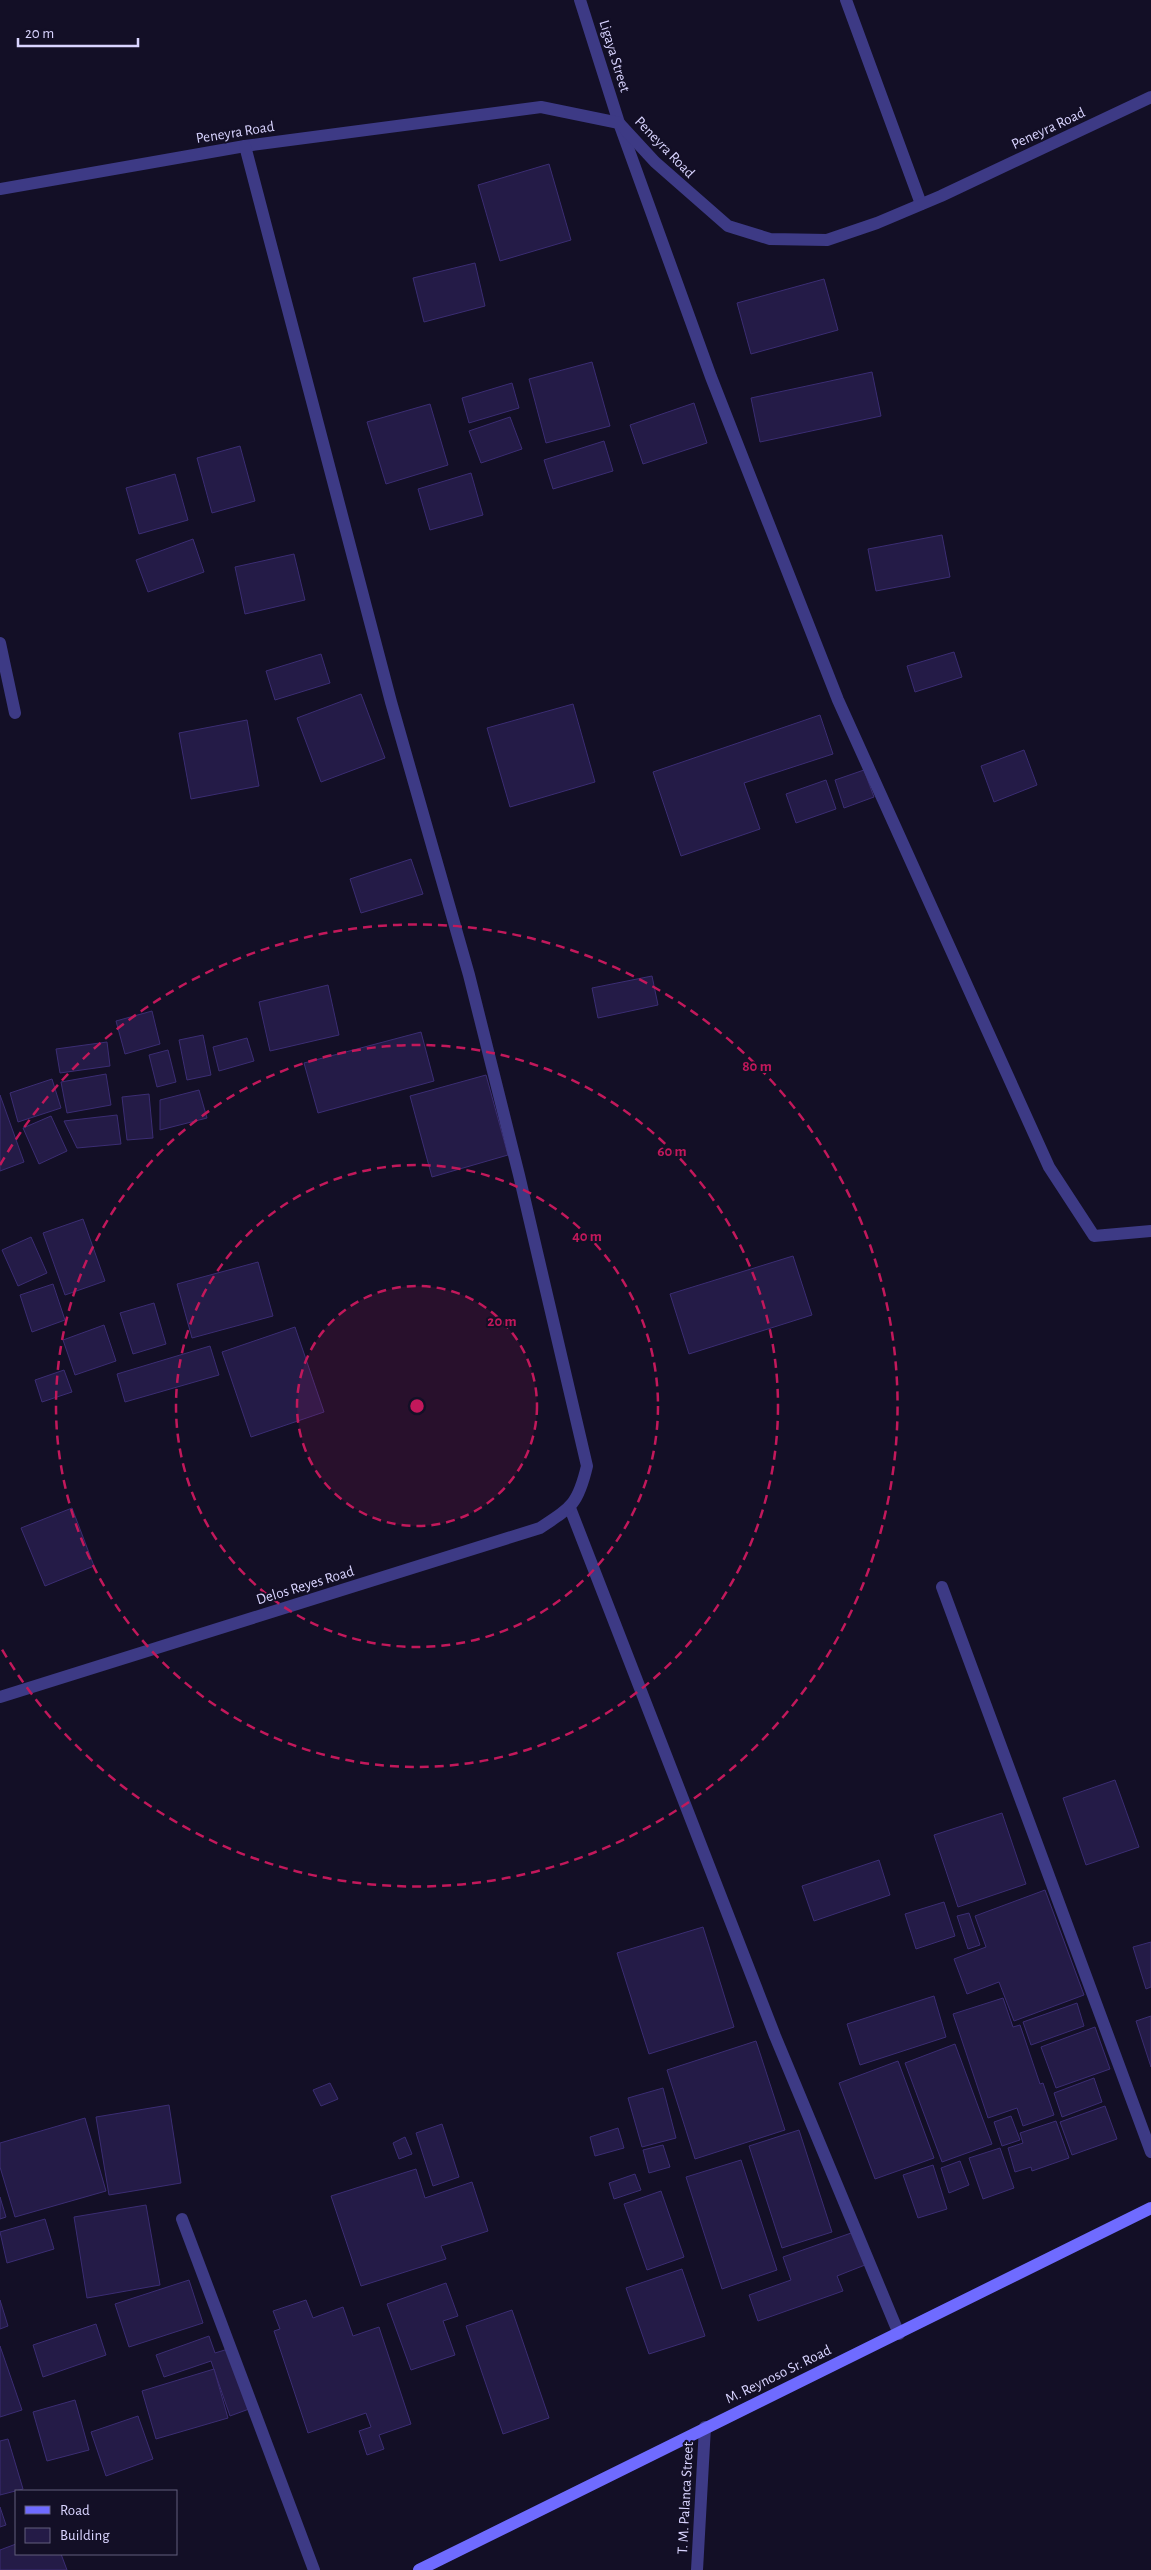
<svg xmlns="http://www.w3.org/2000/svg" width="1151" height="2570" font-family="'Alegreya Sans',sans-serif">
<rect width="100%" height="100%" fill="#130f26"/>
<g fill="#241b47" stroke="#3b2d73">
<polygon points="549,164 571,240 500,261 478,185"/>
<polygon points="475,263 485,306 424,322 413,278"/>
<polygon points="824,279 838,330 751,354 737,303"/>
<polygon points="592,362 610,426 546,443 529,379"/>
<polygon points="872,372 881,416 760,442 751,398"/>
<polygon points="512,383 519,408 469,423 462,398"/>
<polygon points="694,403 707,443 643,464 630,425"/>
<polygon points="430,404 448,465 386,484 367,422"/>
<polygon points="510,417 522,449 481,463 469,431"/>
<polygon points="604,441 613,471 553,489 544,460"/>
<polygon points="240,446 255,501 212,513 197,458"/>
<polygon points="471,473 483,515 430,530 418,489"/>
<polygon points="175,474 188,520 139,534 126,488"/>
<polygon points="942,535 950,577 876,591 868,549"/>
<polygon points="193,539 204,572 148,592 136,560"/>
<polygon points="294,554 305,600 245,614 235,567"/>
<polygon points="954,652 962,677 915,692 907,666"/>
<polygon points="321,654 330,683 275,700 266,671"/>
<polygon points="361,694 385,758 321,782 297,718"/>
<polygon points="573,704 595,782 510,807 487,728"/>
<polygon points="820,715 833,754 744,783 760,829 681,856 653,772"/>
<polygon points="247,720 259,786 191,799 179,733"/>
<polygon points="1024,750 1037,785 994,802 981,766"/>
<polygon points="864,770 874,797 844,808 835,780"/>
<polygon points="826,780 836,809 796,823 786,794"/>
<polygon points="411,859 423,894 361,913 350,879"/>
<polygon points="652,976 658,1005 598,1018 592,988"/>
<polygon points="328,985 339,1035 270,1051 259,1002"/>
<polygon points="152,1011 160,1044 125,1054 116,1021"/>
<polygon points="421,1032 434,1081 318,1113 304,1063"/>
<polygon points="203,1035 211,1075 187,1080 179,1040"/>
<polygon points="247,1038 254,1061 219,1071 213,1047"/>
<polygon points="107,1042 110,1066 60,1073 56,1049"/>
<polygon points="168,1050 176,1082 157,1087 149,1055"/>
<polygon points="106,1074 111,1105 67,1113 61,1082"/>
<polygon points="486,1075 508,1155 432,1177 410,1096"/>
<polygon points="52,1079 61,1108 18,1122 10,1093"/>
<polygon points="199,1090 207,1118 160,1130 160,1100"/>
<polygon points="149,1094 153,1138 127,1140 122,1097"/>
<polygon points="0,1095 24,1162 0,1171"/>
<polygon points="117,1115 121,1144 77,1148 64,1121"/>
<polygon points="51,1116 67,1151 39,1164 23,1128"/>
<polygon points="83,1219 105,1281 65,1295 43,1233"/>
<polygon points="31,1237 47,1273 18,1286 2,1250"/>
<polygon points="793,1256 812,1315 689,1354 670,1294"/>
<polygon points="258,1262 273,1316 192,1338 177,1284"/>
<polygon points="53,1284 65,1320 32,1332 20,1295"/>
<polygon points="154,1303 166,1344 133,1354 120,1313"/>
<polygon points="104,1325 116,1361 75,1375 63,1340"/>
<polygon points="295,1327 324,1412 251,1437 222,1352"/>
<polygon points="210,1346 219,1375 125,1402 117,1374"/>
<polygon points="64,1370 72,1392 42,1402 35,1380"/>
<polygon points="72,1508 94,1566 45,1586 21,1528"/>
<polygon points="1115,1780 1139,1847 1086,1865 1063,1798"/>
<polygon points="1002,1813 1026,1884 958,1907 934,1835"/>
<polygon points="879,1860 890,1895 814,1921 802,1886"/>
<polygon points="1045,1890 1084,1995 1014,2021 999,1982 967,1994 954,1959 986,1947 975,1916"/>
<polygon points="944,1902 955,1936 916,1949 905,1914"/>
<polygon points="969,1913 980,1945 968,1949 957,1916"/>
<polygon points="703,1927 734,2027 649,2054 617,1953"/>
<polygon points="1151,1942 1151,1987 1146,1989 1133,1947"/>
<polygon points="934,1996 946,2037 860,2065 847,2024"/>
<polygon points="1003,1998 1013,2027 1020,2025 1040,2084 1043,2083 1054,2115 1023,2126 1017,2108 988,2118 953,2014"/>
<polygon points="1077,2003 1084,2026 1031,2045 1023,2022"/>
<polygon points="1151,2016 1151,2067 1136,2021"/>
<polygon points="1095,2027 1110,2069 1056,2088 1041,2047"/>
<polygon points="756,2041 785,2130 695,2159 667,2070"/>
<polygon points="955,2044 992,2144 942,2162 905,2063"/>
<polygon points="898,2061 934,2158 875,2179 839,2083"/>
<polygon points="1094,2078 1102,2102 1062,2117 1054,2093"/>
<polygon points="330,2083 338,2099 321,2106 313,2090"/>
<polygon points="663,2088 676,2138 642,2147 628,2098"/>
<polygon points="169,2105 181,2183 109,2195 96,2117"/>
<polygon points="1105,2106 1117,2139 1072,2155 1060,2122"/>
<polygon points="1011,2116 1020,2140 1002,2146 994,2122"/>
<polygon points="85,2118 106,2191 15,2217 0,2167 0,2143"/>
<polygon points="1056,2121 1069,2158 1032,2171 1031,2167 1015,2172 1008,2148 1023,2143 1020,2133"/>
<polygon points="442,2124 459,2177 433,2186 416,2133"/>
<polygon points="618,2128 624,2148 595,2156 590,2137"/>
<polygon points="799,2130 832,2232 782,2248 749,2146"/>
<polygon points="405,2137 412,2154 399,2159 393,2143"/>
<polygon points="663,2145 670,2167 649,2173 643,2150"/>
<polygon points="1000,2148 1014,2188 983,2199 969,2158"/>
<polygon points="741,2160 777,2270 722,2289 686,2177"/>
<polygon points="960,2161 969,2185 949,2193 941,2168"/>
<polygon points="933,2165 947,2209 918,2218 903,2175"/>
<polygon points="416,2169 425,2198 472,2182 488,2231 441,2246 446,2259 361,2286 331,2196"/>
<polygon points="635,2174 641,2190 614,2199 609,2183"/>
<polygon points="661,2191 684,2257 647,2270 624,2204"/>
<polygon points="0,2197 6,2217 0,2219"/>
<polygon points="146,2205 160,2285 87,2298 74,2217"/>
<polygon points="45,2219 54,2249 7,2263 0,2232"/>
<polygon points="854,2232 865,2265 837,2276 843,2291 758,2321 749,2295 791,2280 783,2257"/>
<polygon points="682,2269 705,2336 649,2354 626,2288"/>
<polygon points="189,2280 203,2323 129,2347 115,2304"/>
<polygon points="446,2283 458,2316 443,2321 455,2355 411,2370 387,2304"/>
<polygon points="0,2300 8,2326 0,2329"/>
<polygon points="306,2300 313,2318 343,2307 353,2336 379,2327 411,2424 379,2435 384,2449 367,2455 359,2431 371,2427 366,2413 308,2433 274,2331 280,2329 273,2311"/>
<polygon points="512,2310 549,2418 503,2434 466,2326"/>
<polygon points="96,2324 106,2355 43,2377 33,2345"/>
<polygon points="209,2336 215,2353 228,2349 249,2409 230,2416 211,2361 164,2377 156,2355"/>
<polygon points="0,2346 22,2410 0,2417"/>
<polygon points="214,2369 228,2418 156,2439 142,2391"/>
<polygon points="75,2400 89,2450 47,2461 33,2412"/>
<polygon points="138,2416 153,2459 106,2476 91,2432"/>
<polygon points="8,2439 23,2489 0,2495 0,2441"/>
<polygon points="0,2507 6,2525 0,2527"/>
<polygon points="16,2544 16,2554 61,2554 67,2570 0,2570 0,2550"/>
</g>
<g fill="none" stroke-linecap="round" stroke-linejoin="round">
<polyline stroke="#3d3a85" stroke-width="12" points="846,0 921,204"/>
<g stroke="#3d3a85" stroke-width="12">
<polyline points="580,0 619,123 711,377 838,700 1049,1167 1094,1236 1151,1231"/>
<polyline points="0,189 245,146 541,107 619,123 655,162 728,226 770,239 827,240 877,223 941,196 1151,97"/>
<polyline points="0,643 15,713"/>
<polyline points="570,1508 775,2036 899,2334"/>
<polyline points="942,1587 1151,2152"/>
<path d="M0,1697L540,1528C572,1507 578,1504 587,1466L519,1175L469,975L391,702L245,146"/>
<polyline points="182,2219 314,2570"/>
<polyline points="697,2570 705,2427"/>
</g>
<polyline stroke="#6f6bff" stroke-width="12" points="419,2570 1151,2208"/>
</g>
<circle cx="417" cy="1406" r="120" fill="#c2185b" fill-opacity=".12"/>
<g fill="none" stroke="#c2185b" stroke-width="2.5" stroke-dasharray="9 6">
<circle cx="417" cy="1406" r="120"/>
<circle cx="417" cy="1406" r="241"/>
<circle cx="417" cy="1406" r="361"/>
<path d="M0 1165A481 481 0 1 1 0 1646"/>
</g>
<g text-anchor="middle" stroke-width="4" stroke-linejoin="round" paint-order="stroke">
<g font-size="15" fill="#d9d4ff" stroke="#130f26">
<text transform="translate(615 56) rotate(73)" y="5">Ligaya Street</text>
<text transform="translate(1048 128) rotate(-25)" y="5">Peneyra Road</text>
<text transform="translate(235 132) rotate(-9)" y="5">Peneyra Road</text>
<text transform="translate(665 147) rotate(46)" y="5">Peneyra Road</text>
<text transform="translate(305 1585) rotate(-17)" y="5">Delos Reyes Road</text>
<text transform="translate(778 2374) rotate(-26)" y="5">M. Reynoso Sr. Road</text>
<text transform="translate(685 2498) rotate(-87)" y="5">T. M. Palanca Street</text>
</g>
</g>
<circle cx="417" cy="1406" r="8" fill="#c2185b" stroke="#130f26" stroke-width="2.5"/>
<g font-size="15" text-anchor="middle" font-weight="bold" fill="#c2185b" stroke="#130f26" stroke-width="4" stroke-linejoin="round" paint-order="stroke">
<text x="757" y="1071">80 m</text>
<text x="672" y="1156">60 m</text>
<text x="587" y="1241">40 m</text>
<text x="502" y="1326">20 m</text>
</g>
<rect x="15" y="2490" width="162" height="65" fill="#130f26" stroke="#625e7d"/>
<rect x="25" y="2506" width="25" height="8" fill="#6f6bff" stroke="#625e7d"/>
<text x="60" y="2515" font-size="15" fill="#d9d4ff">Road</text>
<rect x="25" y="2528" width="25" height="15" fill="#241b47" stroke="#625e7d"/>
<text x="60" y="2540" font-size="15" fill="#d9d4ff">Building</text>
<path d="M18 38v8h120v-8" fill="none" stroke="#d9d4ff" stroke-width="2.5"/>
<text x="25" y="38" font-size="15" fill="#d9d4ff" stroke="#130f26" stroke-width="4" paint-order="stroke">20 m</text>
</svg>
